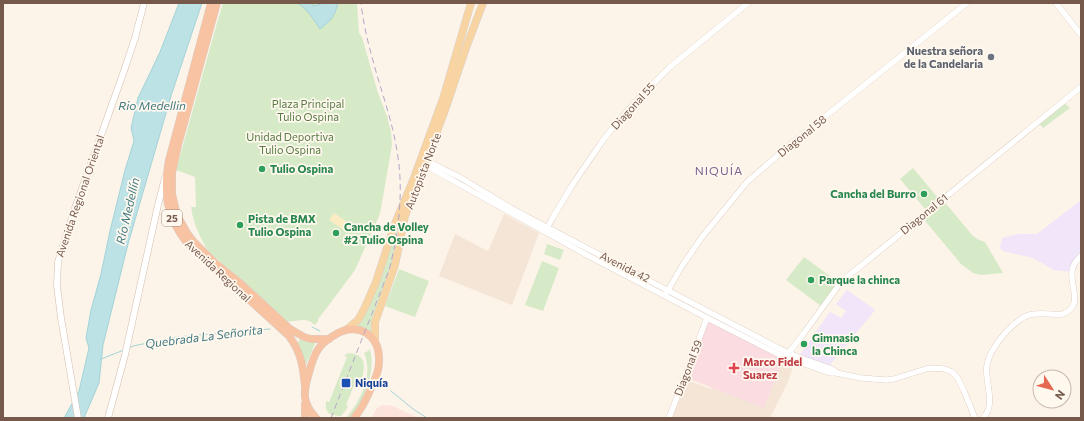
<svg xmlns="http://www.w3.org/2000/svg" width="1084" height="421" font-family="Commissioner,sans-serif">
<rect width="100%" height="100%" fill="#fcf4e9"/>
<g fill="#f4e5d7">
<polygon points="504,214 539,233 512,305 439,276 455,234 488,251"/>
<polygon points="730,330 794,363 788,382 770,418 672,418 687,380 711,389"/>
</g>
<polygon fill="#fce4dd" points="382,405 393,406 418,418 371,418 377,408"/>
<g fill="#f0e5f9">
<polygon points="1081,200 1081,256 1072,272 1054,270 1033,258 1003,251 1000,248 1002,238 1018,234 1037,234"/>
<polygon points="847,290 875,310 829,366 799,356 830,312 841,318 846,311 836,304"/>
</g>
<polygon fill="#fadce1" points="707,318 783,359 764,408 684,377"/>
<g fill="#d7eac7">
<path d="M223,3H357L359,33L362,37L378,93L387,116L391,132L392,145L380,214L355,270L329,305L318,319V321L315,325C313,324 312,322 309,321C302,318 293,323 285,321L208,251C200,237 193,223 191,207H196L195,177L176,170L217,23Z"/>
<polygon points="1064,103 1070,108 1043,128 1039,123"/>
<polygon points="913,168 938,198 925,209 900,179"/>
<path d="M412,188L374,338C369,332 364,328 356,325Z"/>
<polygon points="942,199 973,236 979,240 985,242 1003,273 981,275 973,273 961,264 921,216"/>
<polygon points="547,244 564,250 560,260 544,254"/>
<polygon points="804,257 838,282 821,306 786,280"/>
<polygon points="542,261 559,268 543,311 525,305"/>
<polygon points="399,269 429,281 415,317 385,306"/>
<polygon points="300,339 316,342 314,346 304,370 297,344"/>
<path d="M370,349C376,370 365,403 349,418H346C360,402 374,374 364,353L368,351Z"/>
<path d="M348,353C369,354 365,370 360,385L355,383L346,405L348,406L346,410L341,416C329,416 325,413 326,401L329,402L347,357L344,356Z"/>
</g>
<polygon fill="#fbecc4" points="334,213 350,224 345,231 329,220"/>
<g fill="#bde2e6" stroke="#a3d3d8">
<polygon points="179,3 202,3 171,96 128,244 103,345 99,383 84,418 64,418 79,391 89,348 86,338 91,310 101,274 110,231 125,170 134,141 131,128 138,98 160,52"/>
<path d="M297,3H312V5L314,6L324,3H338C334,18 331,20 320,29C314,20 307,8 297,3Z"/>
</g>
<g fill="none" stroke-linecap="round" stroke-linejoin="round">
<g stroke="#a3d3d8" stroke-width="1">
<polyline points="312,327 320,331"/>
<polyline points="129,348 133,346 177,337 270,329"/>
<polyline points="101,359 124,350"/>
<polyline points="391,391 413,409 427,418"/>
</g>
<g stroke="#d1bdb1" stroke-width="6">
<g id="tertiary">
<polyline points="1056,3 1081,35"/>
<polyline points="423,159 461,178 516,211 552,230 782,350 798,357 832,369 836,372"/>
<polyline points="421,163 425,165 585,254 717,323 784,357 830,373 836,373 861,378 886,380 894,379 929,368 945,369 952,372 957,377 964,391 975,418"/>
<polyline points="546,230 552,219 571,187 601,143 618,121 643,94 670,67 748,3"/>
<polyline points="667,292 682,266 702,237 747,182 792,143 967,3"/>
<polyline points="787,355 804,333 841,282 1081,87"/>
<polyline points="669,418 707,318"/>
<path d="M983,418C997,404 984,382 987,365C989,353 999,340 1007,331C1013,325 1021,317 1029,315C1040,312 1052,315 1063,314C1084,305 1070,288 1072,272C1072,265 1076,261 1081,256"/>
</g>
</g>
<g stroke="#d4bdae" stroke-width="7">
<g id="secondary">
<polyline points="78,418 61,318 57,286 58,262 74,211 124,71 135,38 144,3"/>
<polyline points="108,418 125,355 158,205 165,178"/>
</g>
</g>
<g stroke="#d9d1cd" stroke-width="8">
<g id="primary">
<polyline points="346,330 358,320 361,315 366,305 376,282 394,226 414,178 443,99 471,3"/>
<polyline points="375,342 375,322 395,265 405,216 445,110 467,45 483,3"/>
</g>
</g>
<g stroke="#d9d1cd" stroke-width="8">
<g id="trunk">
<path d="M211,3L169,160C163,193 166,216 187,243L289,336C301,352 303,366 305,386"/>
<polyline points="217,3 178,145 172,173 172,194 177,215 187,233 193,241 215,263 240,283 290,329 304,337 311,339 329,339"/>
<polyline points="305,404 305,418"/>
<path d="M316,418C302,403 303,392 309,373C311,365 314,355 319,348C323,342 331,337 338,333C358,323 378,334 379,357C380,368 376,377 372,386C367,398 362,409 354,418"/>
</g>
</g>
<use href="#tertiary" stroke="#fff" stroke-width="5.5"/>
<use href="#secondary" stroke="#fff" stroke-width="6"/>
<use href="#primary" stroke="#f9d4a3" stroke-width="7"/>
<use href="#trunk" stroke="#f7c3a2" stroke-width="7"/>
<path stroke="#b6a6c7" stroke-width="1" stroke-dasharray="6 4" stroke-linecap="butt" d="M331,418L389,270C399,232 404,190 397,151C392,119 380,88 372,57C367,39 363,21 361,3"/>
</g>
<circle fill="#6b7280" stroke="#fff8ef" stroke-width="1.5" cx="991" cy="57" r="4"/>
<g fill="#2e9e5b" stroke="#fff8ef" stroke-width="1.5">
<circle cx="262" cy="169" r="4"/>
<circle cx="924" cy="194" r="4"/>
<circle cx="240" cy="225" r="4"/>
<circle cx="336" cy="233" r="4"/>
<circle cx="811" cy="280" r="4"/>
<circle cx="804" cy="344" r="4"/>
</g>
<path fill="#e0444e" stroke="#fff8ef" stroke-width="1.5" d="M732 362h4v4h4v4h-4v4h-4v-4h-4v-4h4z"/>
<rect fill="#1a4fb4" stroke="#fff8ef" stroke-width="1.5" x="341" y="378" width="10" height="10" rx="2"/>
<g text-anchor="middle" stroke-width="3.5" stroke-linejoin="round" paint-order="stroke">
<rect fill="#fff8ef" stroke="#a0897d" stroke-width="1" x="162" y="210" width="20" height="16" rx="3"/>
<g font-size="10" font-weight="bold" fill="#77594c">
<text x="172" y="222">25</text>
</g>
<g font-size="11" font-weight="bold" fill="#5b616d" stroke="#fff8ef" text-anchor="end">
<text x="983" y="55">Nuestra señora<tspan x="983" dy="13">de la Candelaria</tspan></text>
</g>
<g font-size="11" fill="#587c44" stroke="#fff8ef">
<text x="308" y="108">Plaza Principal<tspan x="308" dy="13">Tulio Ospina</tspan></text>
<text x="290" y="141">Unidad Deportiva<tspan x="290" dy="13">Tulio Ospina</tspan></text>
</g>
<g font-size="11" fill="#77594c" stroke="#fff8ef">
<text transform="translate(633 106) rotate(-48)" y="4">Diagonal 55</text>
<text transform="translate(802 136) rotate(-39)" y="4">Diagonal 58</text>
<text transform="translate(423 171) rotate(-69)" y="4">Autopista Norte</text>
<text transform="translate(80 196) rotate(-71)" y="4">Avenida Regional Oriental</text>
<text transform="translate(924 214) rotate(-39)" y="4">Diagonal 61</text>
<text transform="translate(625 267) rotate(27)" y="4">Avenida 42</text>
<text transform="translate(218 271) rotate(43)" y="4">Avenida Regional</text>
<text transform="translate(688 368) rotate(-69)" y="4">Diagonal 59</text>
</g>
<g font-size="11" font-weight="bold" fill="#27864d" stroke="#fff8ef" text-anchor="start">
<text x="270" y="173">Tulio Ospina</text>
<text x="916" y="198" text-anchor="end">Cancha del Burro</text>
<text x="248" y="223">Pista de BMX<tspan x="248" dy="13">Tulio Ospina</tspan></text>
<text x="344" y="231">Cancha de Volley<tspan x="344" dy="13">#2 Tulio Ospina</tspan></text>
<text x="819" y="284">Parque la chinca</text>
<text x="812" y="342">Gimnasio<tspan x="812" dy="13">la Chinca</tspan></text>
</g>
<g font-size="11" font-weight="bold" fill="#be3a42" stroke="#fff8ef" text-anchor="start">
<text x="743" y="366">Marco Fidel<tspan x="743" dy="13">Suarez</tspan></text>
</g>
<g font-size="11" font-weight="bold" fill="#164399" stroke="#fff8ef" text-anchor="start">
<text x="355" y="387">Niquía</text>
</g>
<g font-size="12" font-style="italic" fill="#437b83" stroke="#fff8ef">
<text x="152" y="110">Rio Medellin</text>
<text transform="translate(128 211) rotate(-77)" y="4">Río Medellín</text>
<text transform="translate(204 337) rotate(-7)" y="4">Quebrada La Señorita</text>
</g>
<g font-size="12" letter-spacing="1" fill="#806592" stroke="#fff8ef">
<text x="719" y="175">NIQUÍA</text>
</g>
</g>
<rect width="1084" height="421" fill="none" stroke="#77594c" stroke-width="8"/>
<g transform="translate(1052 389) rotate(126)"><circle r="19" fill="#fff8ef" stroke="#c9b8ae"/>
<path d="M0-3L7 15L0 10L-7 15Z" fill="#e46950"/>
<text y="-6" font-size="11" font-weight="bold" text-anchor="middle" fill="#77594c">N</text>
</g>
</svg>
